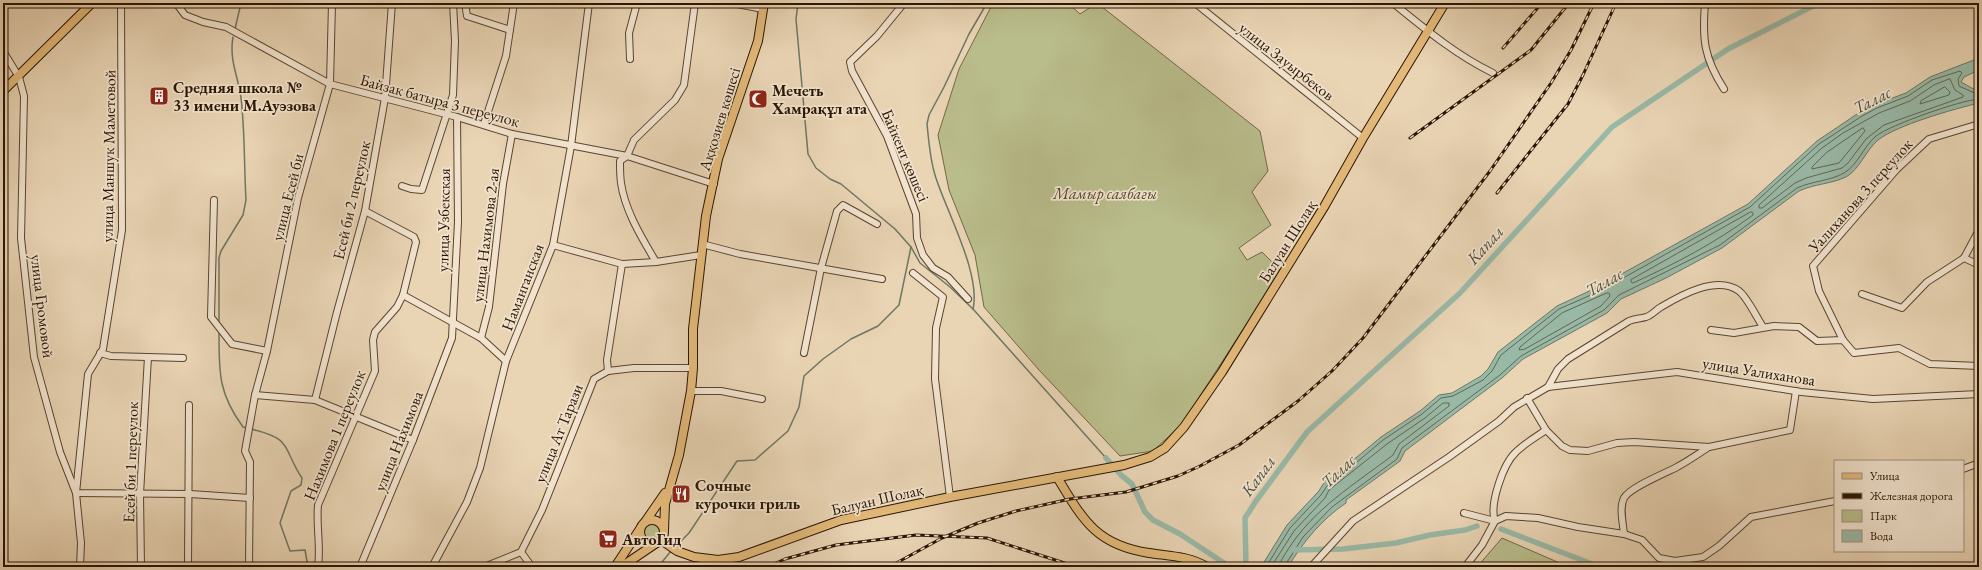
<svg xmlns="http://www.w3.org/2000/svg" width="1982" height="570" font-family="'EB Garamond',serif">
<rect width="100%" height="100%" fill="#e9d4b4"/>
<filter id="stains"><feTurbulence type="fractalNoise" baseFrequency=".005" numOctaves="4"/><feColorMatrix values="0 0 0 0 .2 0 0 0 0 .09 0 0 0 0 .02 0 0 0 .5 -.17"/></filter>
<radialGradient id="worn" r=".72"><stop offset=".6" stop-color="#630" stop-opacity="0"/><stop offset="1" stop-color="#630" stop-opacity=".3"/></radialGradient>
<g fill="#b9bc8b" stroke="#716846">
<polygon points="993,3 1068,3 1080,14 1097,3 1260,131 1268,171 1252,192 1271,225 1239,248 1247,260 1262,252 1281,271 1181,425 1153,451 1120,456 1039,370 984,307 975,255 949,190 938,135 959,69"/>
<circle cx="652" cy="532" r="8"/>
<polygon points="1502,538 1569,567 1477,567"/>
</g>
<path fill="#99b9a7" stroke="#6c7765" d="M1979,58V70L1964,77L1961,82L1979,92V103C1954,109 1897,125 1878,140C1866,150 1860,169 1846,177C1831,184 1814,184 1799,191L1722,248L1666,278L1621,299L1607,313L1523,359L1502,378L1405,451L1400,461L1346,500V503C1322,519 1303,542 1288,567H1261L1287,525L1318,492L1326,480L1328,481L1381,437L1420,411L1439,395L1452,393L1481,376L1488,369L1498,352L1557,306L1598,287L1748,204L1817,141L1860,112L1876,104L1906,93L1930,77Z"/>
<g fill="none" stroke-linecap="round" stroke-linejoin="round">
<g stroke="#616754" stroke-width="1">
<polygon points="1950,79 1955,90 1963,95 1963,97 1884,125 1866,139 1848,163 1842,168 1806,178 1795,183 1762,208 1759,208 1759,205 1822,148 1843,133 1879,113 1910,101 1934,85"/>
<polygon points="1945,87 1950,92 1949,95 1920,104 1921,101"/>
<polygon points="1863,128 1865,131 1839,163 1812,169 1812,167 1826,153"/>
<path d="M1751,212L1753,213V215C1715,243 1675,264 1633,283L1631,282V280Z"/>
<polygon points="1607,293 1609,293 1610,296 1601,306 1525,349 1519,350 1520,347 1562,313"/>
<polyline points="1266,567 1290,528 1321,495 1327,486 1331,484 1383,440 1422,414 1441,398 1453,396 1483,380 1492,371 1501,355 1559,309 1600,291 1750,207 1819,144 1862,116 1877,108 1908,96 1932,80 1960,71 1962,73 1958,79 1959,86 1979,95"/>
<path d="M1271,567L1294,531L1325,498L1329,490L1387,444L1425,418L1443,403H1449V406L1399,444L1393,455C1355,484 1313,509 1287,551C1284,556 1280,561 1279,567"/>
<path d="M1284,567L1303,537L1332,507L1397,459L1402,448L1500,375L1521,356L1604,310L1619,295L1720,245L1797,188C1812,181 1830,181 1844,173C1858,165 1863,147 1876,136C1890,125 1961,100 1979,99"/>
</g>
<g stroke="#6c7765" stroke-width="1.5">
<polyline points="798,3 796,19 808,154 816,168 830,179 841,184 895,229 911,247 920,263 950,287 973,309 1106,458"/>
<polyline points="235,29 241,3"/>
<path d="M973,309C981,275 948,214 937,181C930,163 929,142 927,124L929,115L944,87L969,34L987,3"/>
<path d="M219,323V258L221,251L243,215L246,200C244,166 245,131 241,98C238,76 229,60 233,37"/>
<path d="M219,331C219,372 218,393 243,427L247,428"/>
<path d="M251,429C294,439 282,448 302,478L301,485L291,491L280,523L290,551L305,550L308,567"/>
<polyline points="676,546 689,533 737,461 755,460 788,431 799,407 804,376 823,359 851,339 878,326 899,305 911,247"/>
<polyline points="658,567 671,551"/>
</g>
<g stroke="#99b9a7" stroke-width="5.5">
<polyline points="1106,458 1121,475 1132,484 1145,512 1153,520 1180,534 1230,567"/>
<polyline points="1501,529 1600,567"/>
<polyline points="1292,550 1343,549 1396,543 1430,535 1465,530 1477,526"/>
<polyline points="1246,567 1245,518 1256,501 1307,432 1460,293 1612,127 1728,49 1819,3"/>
</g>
<g stroke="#59452e" stroke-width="8">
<g id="minor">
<polyline points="176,3 185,15 203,22 226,27 330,84 457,117 512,134 627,156 714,184"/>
<polyline points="465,3 467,16 510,30"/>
<polyline points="732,3 763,9"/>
<polyline points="904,3 877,36 850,62 852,71 887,136 916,214 917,238 923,255 933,268 948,277 968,299"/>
<polyline points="1195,3 1363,138"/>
<path d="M1393,3C1425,29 1456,55 1493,73"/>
<path d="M1705,3C1702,39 1704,58 1724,89"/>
<polyline points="3,51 19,77 24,96 21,238 34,357 60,452 76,493 190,494 250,498"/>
<polyline points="630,59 629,33 637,3"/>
<polyline points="484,124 506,56 514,3"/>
<polyline points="402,186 411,189 422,190 453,95 455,41 453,3"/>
<polyline points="214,200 211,317 232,344 267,351"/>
<polyline points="702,244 740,254 882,279"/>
<polyline points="553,245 622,264 656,262 701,255"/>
<polyline points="1964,258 1979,265"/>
<path d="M656,262C642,238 625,211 621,183C620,176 620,168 620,161L627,156L634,140L675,100L684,85L695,3"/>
<polyline points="913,273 943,297 936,328 935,379 950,497"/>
<polyline points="1862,294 1902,308 1927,282 1964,258 1979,230"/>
<polyline points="403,295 481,338 506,361"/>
<polyline points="1711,330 1734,333 1774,326 1799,327 1817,341 1843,340 1854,353 1899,348 1930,364 1979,366"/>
<polyline points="481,338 489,307 503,184 512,134"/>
<polyline points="1843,340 1819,291 1813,266 1897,169 1929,139 1979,124"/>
<polyline points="100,353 111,356 183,358"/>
<polyline points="804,353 821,268 837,211 843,205 877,224"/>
<polyline points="608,371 607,360 622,264"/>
<path d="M1548,387L1558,369L1568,359L1629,321C1635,318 1640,319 1646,317C1651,316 1657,309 1661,307C1681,295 1717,275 1739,291C1747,297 1757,318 1763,327"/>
<polyline points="691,391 721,391 762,399"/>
<polyline points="255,395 315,400 413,440"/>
<polyline points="1527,398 1546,430 1562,446 1570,450 1588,451 1617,443 1634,442 1709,447 1790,430 1796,391"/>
<polyline points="315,400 337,312 365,211 385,98 392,3"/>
<polyline points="1963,469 1979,463"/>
<polyline points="1464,513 1495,521 1506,516 1538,518 1578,527 1624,534 1642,540 1659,558 1675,561 1703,557 1719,546 1751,517 1835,501"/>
<path d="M1624,534C1623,523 1619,508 1624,498C1630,487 1666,473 1677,467C1688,461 1698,454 1709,447"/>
<polyline points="521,552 532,567"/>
<polyline points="80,567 81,543 76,493 88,374 103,349 122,230 121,3"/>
<polyline points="141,567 140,494 148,357"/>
<polyline points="188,567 189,405"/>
<polyline points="249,567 250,462 245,451 255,395 267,351 298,198 330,84 332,3"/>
<path d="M318,567C321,546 316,526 318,505L375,371L373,340L375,332L397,307L403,295L416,242L414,237L365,211"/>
<polyline points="360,567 413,440 452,338 458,222 457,117"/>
<polyline points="432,567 467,502 480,468 506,361 553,245 571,146 589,3"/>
<polyline points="484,567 521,552 542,510 594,379 608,371 634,368 693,368"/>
<polyline points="1311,567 1353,521 1449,457 1499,421 1514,407 1548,387 1677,372 1801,392 1873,399 1979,394"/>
<path d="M1465,567L1482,545L1495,521C1489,505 1503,464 1516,452C1525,443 1536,437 1546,430"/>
</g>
</g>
<g stroke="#291502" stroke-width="10">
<g id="major">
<polyline points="3,91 92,3"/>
<path d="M1057,477C1083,520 1096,545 1149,553C1169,556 1189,556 1207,567"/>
<circle cx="652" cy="532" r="12"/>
<polyline points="645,522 665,493"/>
<polyline points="664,530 665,504 679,455 691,391 693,368 693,329 706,216 718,159 758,41 764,3"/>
<polyline points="661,540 677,551 694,557 718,560 739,557 841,520 950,497 1124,465 1150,457 1165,448 1184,427 1222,372 1324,207 1363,138 1445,3"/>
<polyline points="615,567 640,529"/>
<polyline points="621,567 655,544"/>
</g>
</g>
<use href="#minor" stroke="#f1e3ce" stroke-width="6"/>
<use href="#major" stroke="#e4ba7a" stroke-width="8"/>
<g stroke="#291502" stroke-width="3">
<g id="rail">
<polyline points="1503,48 1542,3"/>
<polyline points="1410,138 1531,50 1569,3"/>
<polyline points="1497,193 1568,104 1583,75 1616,3"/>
<polyline points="767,567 785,559 836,545 916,535 987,538 1077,567"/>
<polyline points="889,567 942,538 978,523 1016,511 1070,499 1126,492 1178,476 1200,466 1239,445 1298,401 1332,371 1363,338 1490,171 1551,83 1571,50 1594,3"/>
</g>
</g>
<use href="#rail" stroke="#f1e3ce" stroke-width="1.5" stroke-dasharray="4.5" stroke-linecap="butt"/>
</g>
<defs>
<g id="building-square" transform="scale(1)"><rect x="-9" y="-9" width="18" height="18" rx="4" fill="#8f2418" stroke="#f1e3ce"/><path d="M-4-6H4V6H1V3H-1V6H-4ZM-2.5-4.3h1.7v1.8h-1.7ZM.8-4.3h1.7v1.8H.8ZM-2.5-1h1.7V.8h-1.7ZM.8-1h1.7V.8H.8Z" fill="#fff"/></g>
<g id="mosque-square" transform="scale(1)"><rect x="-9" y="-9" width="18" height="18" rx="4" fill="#8f2418" stroke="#f1e3ce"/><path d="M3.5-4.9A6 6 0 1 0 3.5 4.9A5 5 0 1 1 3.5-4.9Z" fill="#fff"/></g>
<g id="restaurant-square" transform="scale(1)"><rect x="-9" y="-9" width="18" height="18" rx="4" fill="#8f2418" stroke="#f1e3ce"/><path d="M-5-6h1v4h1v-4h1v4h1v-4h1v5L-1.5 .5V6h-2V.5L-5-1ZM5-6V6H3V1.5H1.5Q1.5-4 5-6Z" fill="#fff"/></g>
<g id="supermarket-square" transform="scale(1)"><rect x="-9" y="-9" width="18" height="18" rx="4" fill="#8f2418" stroke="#f1e3ce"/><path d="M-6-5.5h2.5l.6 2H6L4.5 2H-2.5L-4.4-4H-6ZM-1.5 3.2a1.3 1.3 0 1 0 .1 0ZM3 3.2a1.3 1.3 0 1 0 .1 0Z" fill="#fff"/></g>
</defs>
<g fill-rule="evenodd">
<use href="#building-square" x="159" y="96"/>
<use href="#mosque-square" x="758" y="99"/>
<use href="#restaurant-square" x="681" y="494"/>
<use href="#supermarket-square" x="608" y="539"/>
</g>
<g text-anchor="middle" stroke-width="3.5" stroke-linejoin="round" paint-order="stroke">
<g font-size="16" fill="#291502" stroke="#f1e3ce">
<text transform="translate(1287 61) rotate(38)" y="6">улица Зауырбеков</text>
<text transform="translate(440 100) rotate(15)" y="6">Байзак батыра 3 переулок</text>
<text transform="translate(719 119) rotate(-73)" y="6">Аққозиев көшесі</text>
<text transform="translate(906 155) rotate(67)" y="6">Байкент көшесі</text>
<text transform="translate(108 156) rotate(-89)" y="6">улица Маншук Маметовой</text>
<text transform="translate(1860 195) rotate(-48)" y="6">Уалиханова 3 переулок</text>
<text transform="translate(287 197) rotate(-76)" y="6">улица Есей би</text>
<text transform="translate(351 200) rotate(-77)" y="6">Есей би 2 переулок</text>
<text transform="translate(443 220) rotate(-89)" y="6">улица Узбекская</text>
<text transform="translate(485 235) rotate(-83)" y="6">улица Нахимова 2-ая</text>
<text transform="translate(1287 241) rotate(-58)" y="6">Балуан Шолақ</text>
<text transform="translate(522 287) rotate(-69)" y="6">Наманганская</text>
<text transform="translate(43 306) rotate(83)" y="6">улица Громовой</text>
<text transform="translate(1759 371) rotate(9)" y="6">улица Уалиханова</text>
<text transform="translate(558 433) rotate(-68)" y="6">улица Ат Тарази</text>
<text transform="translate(334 435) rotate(-68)" y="6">Нахимова 1 переулок</text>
<text transform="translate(398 441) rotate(-68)" y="6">улица Нахимова</text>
<text transform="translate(130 462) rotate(-88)" y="6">Есей би 1 переулок</text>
<text transform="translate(877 499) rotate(-13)" y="6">Балуан Шолақ</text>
</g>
<g font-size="16" font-weight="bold" fill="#291502" stroke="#f1e3ce" text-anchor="start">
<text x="173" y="93">Средняя школа №<tspan x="173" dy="18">33 имени М.Ауэзова</tspan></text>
<text x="772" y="96">Мечеть<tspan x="772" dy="18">Хамрақұл ата</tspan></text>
<text x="695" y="491">Сочные<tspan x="695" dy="18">курочки гриль</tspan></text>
<text x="622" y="545">АвтоГид</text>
</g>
<g font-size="16" font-style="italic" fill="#54472b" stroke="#f1e3ce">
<text x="1105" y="199">Мамыр саябағы</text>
</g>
<g font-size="17" font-style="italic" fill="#504e3c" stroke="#f1e3ce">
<text transform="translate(1872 100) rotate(-27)" y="6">Талас</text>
<text transform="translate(1485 245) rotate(-48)" y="6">Капал</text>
<text transform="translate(1604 282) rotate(-30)" y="6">Талас</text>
<text transform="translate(1338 471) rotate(-43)" y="6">Талас</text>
<text transform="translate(1258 476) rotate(-54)" y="6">Капал</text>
</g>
</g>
<rect width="1982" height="570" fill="none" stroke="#e9d4b4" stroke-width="16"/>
<rect x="4" y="4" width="1974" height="562" fill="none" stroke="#291502" stroke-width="2"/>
<rect x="8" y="8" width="1966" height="554" fill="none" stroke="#291502"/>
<rect x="1834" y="460" width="130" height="92" fill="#f1e3ce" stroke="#a1917c"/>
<rect x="1842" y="473" width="20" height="6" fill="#e4ba7a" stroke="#a1917c"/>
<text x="1870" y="480" font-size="12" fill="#291502">Улица</text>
<rect x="1842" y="493" width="20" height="6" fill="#291502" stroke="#a1917c"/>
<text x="1870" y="500" font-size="12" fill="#291502">Железная дорога</text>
<rect x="1842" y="510" width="20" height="12" fill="#b9bc8b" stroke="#a1917c"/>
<text x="1870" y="520" font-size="12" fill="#291502">Парк</text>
<rect x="1842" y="530" width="20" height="12" fill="#99b9a7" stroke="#a1917c"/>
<text x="1870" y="540" font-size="12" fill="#291502">Вода</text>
<rect width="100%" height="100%" filter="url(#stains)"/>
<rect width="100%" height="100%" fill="url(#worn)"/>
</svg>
